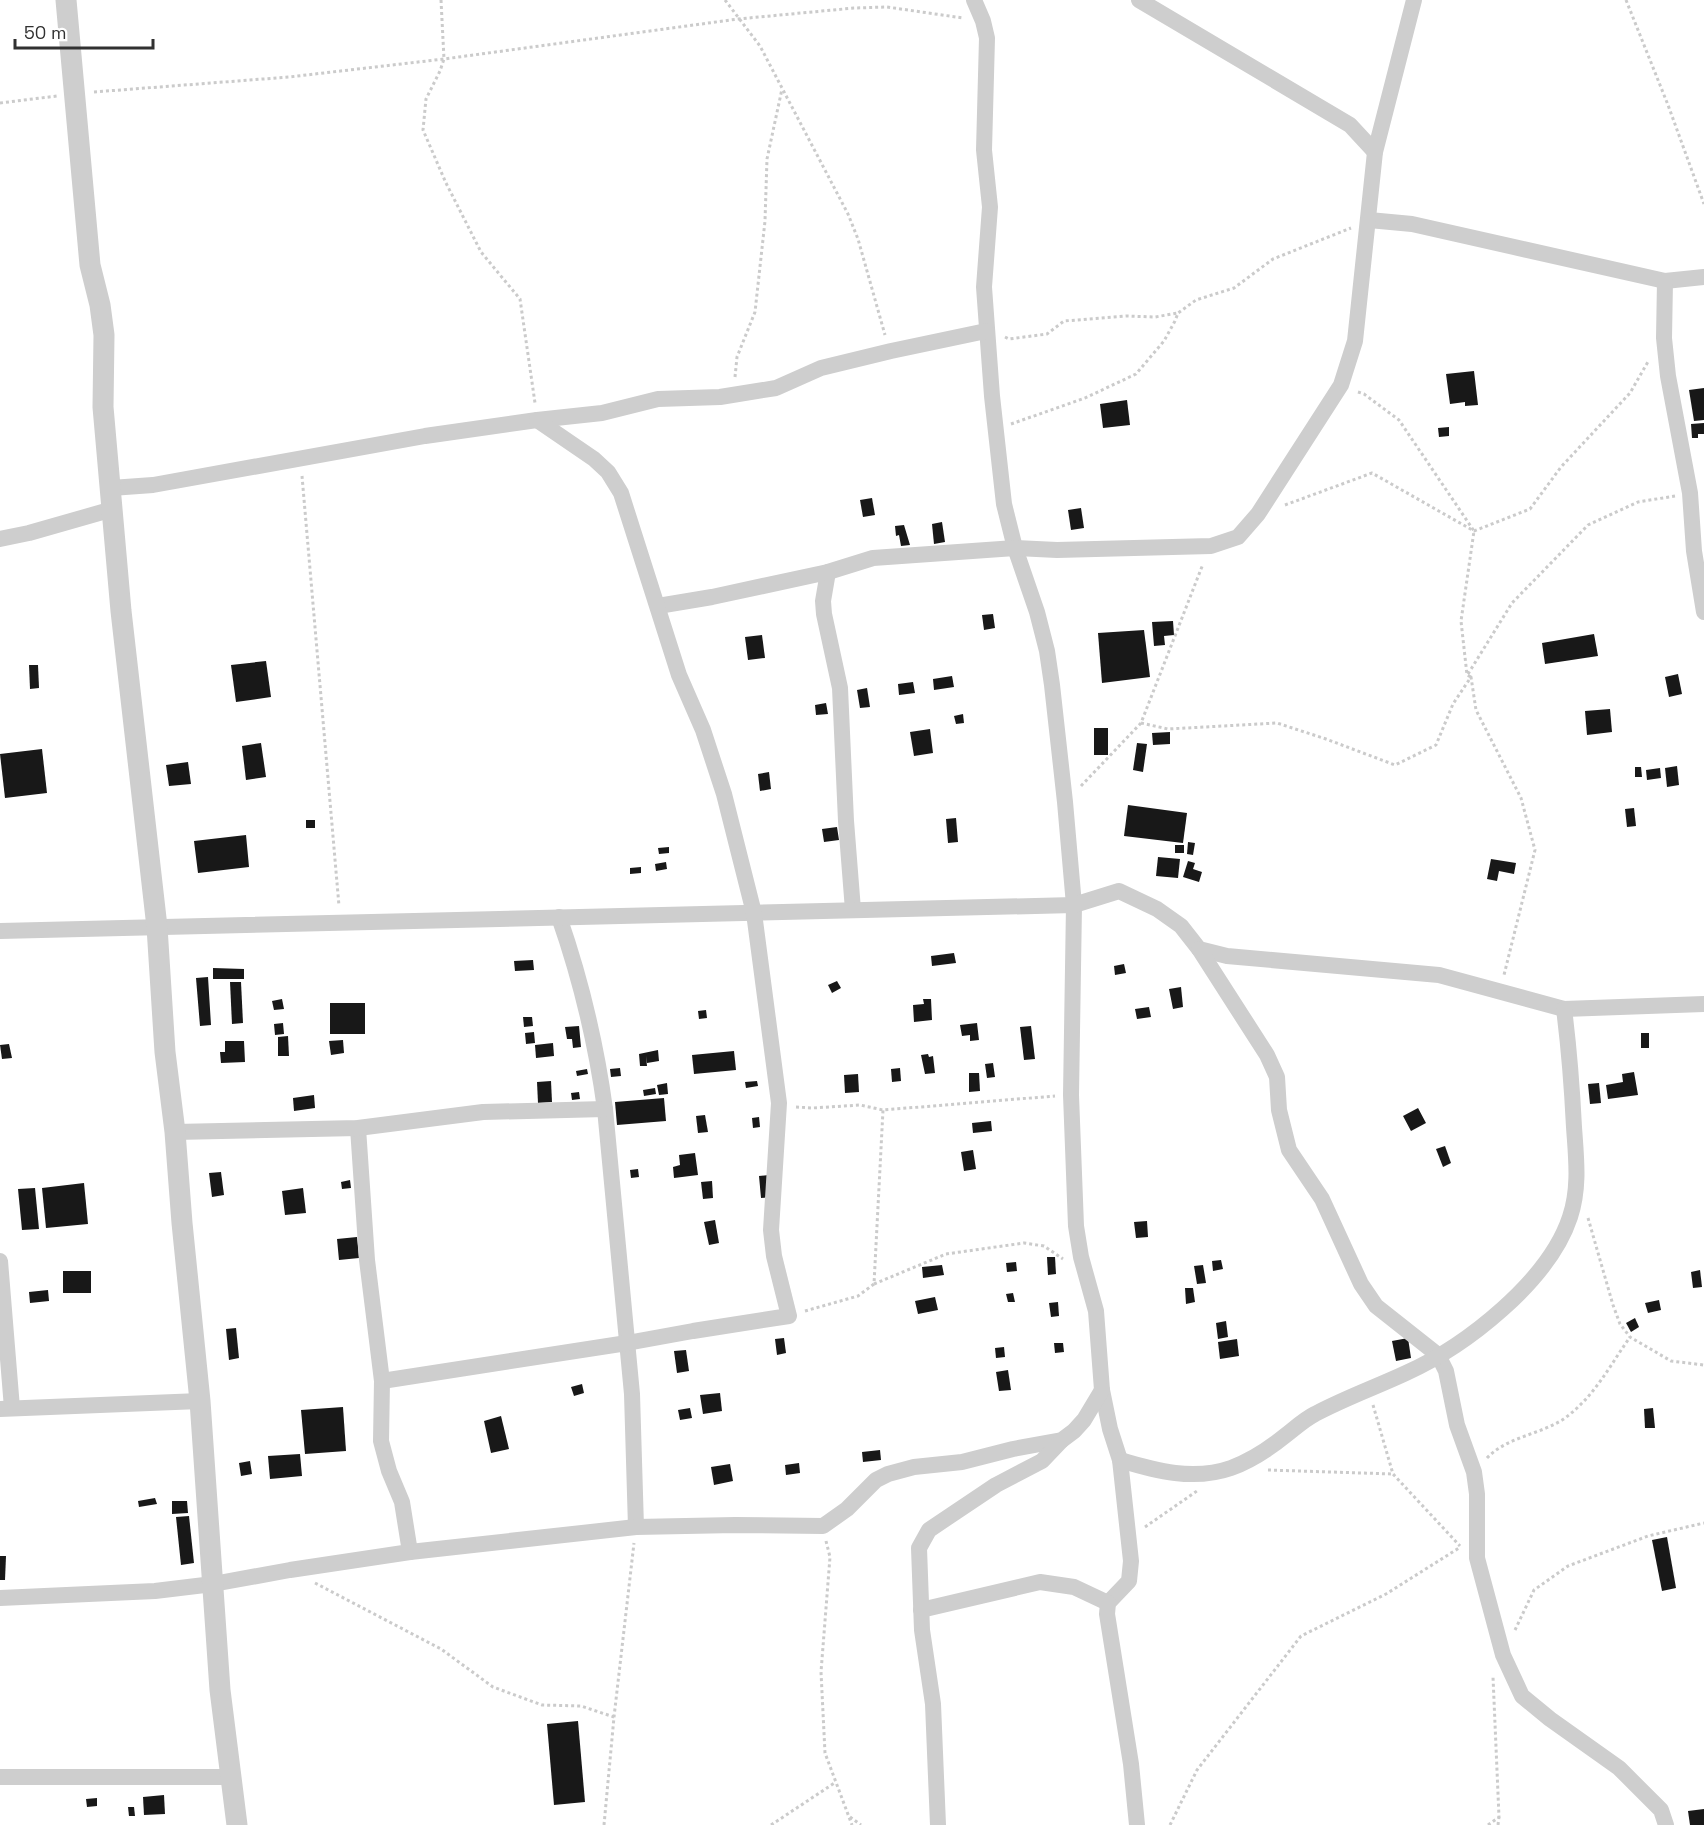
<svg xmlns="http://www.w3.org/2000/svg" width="1704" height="1825" font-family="'Space Grotesk',sans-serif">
<rect width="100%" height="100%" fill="#fff"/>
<g fill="#181818">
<polygon points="1474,371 1478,405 1465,406 1465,402 1450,404 1446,374"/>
<polygon points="1704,388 1704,420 1694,421 1689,390"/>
<polygon points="1127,400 1130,425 1103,428 1100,404"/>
<polygon points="1704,423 1704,434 1698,434 1698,438 1692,438 1691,424"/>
<polygon points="1449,427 1449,436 1439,437 1438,428"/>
<polygon points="872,498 875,515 863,517 860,500"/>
<polygon points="1081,508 1084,528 1071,530 1068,510"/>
<polygon points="942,522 945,542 934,544 932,524"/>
<polygon points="904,525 910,545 901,546 899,535 896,536 895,526"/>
<polygon points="993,614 995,628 984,630 982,615"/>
<polygon points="1173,621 1174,635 1164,636 1165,645 1154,646 1152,622"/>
<polygon points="1144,630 1150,677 1102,683 1098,633"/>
<polygon points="1594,634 1598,656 1545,664 1542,643"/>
<polygon points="762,635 765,658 748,660 745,637"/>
<polygon points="266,661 271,697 236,702 231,665"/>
<polygon points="29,665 38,665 39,688 30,689"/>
<polygon points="1678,674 1682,694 1669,697 1665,677"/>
<polygon points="952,676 954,687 934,690 933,679"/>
<polygon points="913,682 915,693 899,695 898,684"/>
<polygon points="867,688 870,707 860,708 857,690"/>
<polygon points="826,703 828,714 816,715 815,705"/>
<polygon points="1610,709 1612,732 1587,735 1585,711"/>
<polygon points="963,714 964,723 956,724 954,716"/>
<rect x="1094" y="728" width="14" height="27"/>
<polygon points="930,729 933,753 914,756 910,732"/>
<polygon points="1170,732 1170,744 1153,745 1152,733"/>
<polygon points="261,743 266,777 246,780 242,746"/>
<polygon points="1137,743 1147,744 1143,772 1133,770"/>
<polygon points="42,749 47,793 5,798 0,754"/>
<polygon points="188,762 191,784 169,786 166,765"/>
<polygon points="1677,766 1679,785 1667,787 1665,768"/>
<polygon points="1635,767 1641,767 1642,777 1635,777"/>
<polygon points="1660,768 1661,778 1647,780 1646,770"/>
<polygon points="769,772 771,789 760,791 758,774"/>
<polygon points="1128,805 1187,813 1183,843 1124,836"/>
<polygon points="1634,808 1636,826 1627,827 1625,809"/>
<polygon points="956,818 958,842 948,843 946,819"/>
<rect x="306" y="820" width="9" height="8"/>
<polygon points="837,827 839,840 824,842 822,829"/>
<polygon points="246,835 249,867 198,873 194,841"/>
<polygon points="1188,842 1195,843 1193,855 1187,854"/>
<rect x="1175" y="845" width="9" height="8"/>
<polygon points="669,847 669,853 659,854 658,848"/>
<polygon points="1158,857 1180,859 1178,878 1156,876"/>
<polygon points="1491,859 1516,863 1514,874 1499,871 1497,881 1487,879"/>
<polygon points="1188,861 1195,863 1193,869 1202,872 1199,882 1183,877"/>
<polygon points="666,862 667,869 656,871 655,864"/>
<polygon points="641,867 641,873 630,874 630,868"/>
<polygon points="954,953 956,963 932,966 931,956"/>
<polygon points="533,960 534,970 515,971 514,961"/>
<polygon points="1124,964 1126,973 1115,975 1114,966"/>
<polygon points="213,968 244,969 244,979 213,979"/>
<polygon points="208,977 211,1025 200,1026 196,978"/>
<polygon points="837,981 841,988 832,993 828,985"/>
<polygon points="230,982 241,982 243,1023 232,1024"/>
<polygon points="1181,987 1183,1007 1173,1009 1169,989"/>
<polygon points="282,999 284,1009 274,1010 272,1001"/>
<polygon points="923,999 931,999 932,1020 914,1022 913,1005 924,1004"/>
<rect x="330" y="1003" width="35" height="31"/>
<polygon points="1149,1007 1151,1017 1137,1019 1135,1009"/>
<polygon points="706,1010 707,1018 699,1019 698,1011"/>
<polygon points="523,1017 532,1017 533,1026 524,1027"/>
<polygon points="283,1023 284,1034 275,1035 274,1024"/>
<polygon points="977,1023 979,1040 970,1041 970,1035 962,1036 960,1025"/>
<polygon points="579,1026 581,1047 573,1048 572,1039 567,1039 565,1027"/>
<polygon points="1031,1026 1035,1059 1024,1060 1020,1027"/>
<polygon points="534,1032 535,1043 526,1044 525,1033"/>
<rect x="1641" y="1033" width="8" height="15"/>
<polygon points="288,1036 289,1056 278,1056 278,1037"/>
<polygon points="343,1040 344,1053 331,1055 329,1041"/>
<polygon points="225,1041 244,1041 245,1062 221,1063 220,1052 225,1052"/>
<polygon points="553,1043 554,1056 536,1058 535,1045"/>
<polygon points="9,1044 12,1058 2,1059 0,1045"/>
<polygon points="658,1050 659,1061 647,1063 646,1056 647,1066 640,1066 639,1054"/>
<polygon points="734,1051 736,1070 694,1074 692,1055"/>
<polygon points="928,1054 929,1057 933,1056 935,1073 925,1074 921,1055"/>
<polygon points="993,1063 995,1077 987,1078 985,1064"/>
<polygon points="620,1068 621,1076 611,1077 610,1069"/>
<polygon points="900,1068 901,1081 892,1082 891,1069"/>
<polygon points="587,1069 588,1074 577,1076 576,1071"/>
<polygon points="1634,1072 1638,1095 1608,1099 1606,1085 1623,1082 1622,1074"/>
<polygon points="969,1073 979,1073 980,1091 969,1092"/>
<polygon points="858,1074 859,1092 845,1093 844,1075"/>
<polygon points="551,1081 552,1102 538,1103 537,1082"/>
<polygon points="757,1081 758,1086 746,1088 745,1082"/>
<polygon points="667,1083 668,1094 659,1095 657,1085"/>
<polygon points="1599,1083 1601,1103 1590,1104 1588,1084"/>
<polygon points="655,1088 656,1094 644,1096 643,1090"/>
<polygon points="579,1092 580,1099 572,1100 571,1093"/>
<polygon points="314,1095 315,1108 294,1111 293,1098"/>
<polygon points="664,1098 666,1121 617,1125 615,1102"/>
<polygon points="1418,1108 1426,1123 1411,1131 1403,1116"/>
<polygon points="705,1115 708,1132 698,1133 696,1116"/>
<polygon points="759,1117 760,1127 753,1128 752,1118"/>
<polygon points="991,1121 992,1131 973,1133 972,1123"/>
<polygon points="1445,1146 1451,1163 1443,1167 1436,1149"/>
<polygon points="973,1150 976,1169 964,1171 961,1152"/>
<polygon points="695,1153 698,1175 674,1178 673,1167 680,1165 679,1155"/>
<polygon points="638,1169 639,1177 631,1178 630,1170"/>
<polygon points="221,1172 224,1195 212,1197 209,1173"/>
<polygon points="769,1175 771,1197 761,1198 759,1176"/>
<polygon points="350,1180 351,1188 342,1189 341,1182"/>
<polygon points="712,1181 713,1198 703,1199 701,1182"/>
<polygon points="84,1183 88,1224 46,1228 42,1188"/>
<polygon points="35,1188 39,1229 22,1230 18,1189"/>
<polygon points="303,1188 306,1213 285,1215 282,1191"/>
<polygon points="715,1220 719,1243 709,1245 704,1222"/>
<polygon points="1147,1221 1148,1237 1136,1238 1134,1222"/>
<polygon points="357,1237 359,1258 339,1260 337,1239"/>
<polygon points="1047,1257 1055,1257 1056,1274 1048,1275"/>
<polygon points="1221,1260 1223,1269 1213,1271 1212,1261"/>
<polygon points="1016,1262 1017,1271 1007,1272 1006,1263"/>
<polygon points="942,1265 944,1275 923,1278 922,1267"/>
<polygon points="1203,1265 1206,1283 1197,1284 1194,1266"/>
<polygon points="1700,1270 1702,1287 1693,1288 1691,1272"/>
<rect x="63" y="1271" width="28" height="22"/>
<polygon points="1185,1288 1193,1288 1195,1302 1186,1304"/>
<polygon points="48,1290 49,1301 30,1303 29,1292"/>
<polygon points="1013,1293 1015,1302 1008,1302 1006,1294"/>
<polygon points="935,1297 938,1310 918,1314 915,1301"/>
<polygon points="1659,1300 1661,1310 1648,1313 1645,1303"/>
<polygon points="1058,1302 1059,1316 1051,1317 1049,1303"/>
<polygon points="1635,1318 1639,1327 1631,1332 1626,1323"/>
<polygon points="1226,1321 1228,1337 1218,1339 1216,1323"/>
<polygon points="236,1328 239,1358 229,1360 226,1329"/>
<polygon points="784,1338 786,1353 777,1355 775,1339"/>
<polygon points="1408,1338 1411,1358 1396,1361 1392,1341"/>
<polygon points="1237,1339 1239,1356 1220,1359 1218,1342"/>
<polygon points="1054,1343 1063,1343 1064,1352 1055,1353"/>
<polygon points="1004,1347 1005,1357 996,1358 995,1348"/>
<polygon points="686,1350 689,1371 677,1373 674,1351"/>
<polygon points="1008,1370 1011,1390 999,1391 996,1372"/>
<polygon points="582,1384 584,1393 574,1396 571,1387"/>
<polygon points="720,1393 722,1411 703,1414 700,1395"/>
<polygon points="343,1407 346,1451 305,1454 301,1410"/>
<polygon points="690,1408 692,1418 680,1420 678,1410"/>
<polygon points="1653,1408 1655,1428 1645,1428 1644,1409"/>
<polygon points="501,1416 509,1449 491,1453 484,1421"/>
<polygon points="880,1450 881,1460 863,1462 862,1452"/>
<polygon points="300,1454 302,1476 270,1479 268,1456"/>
<polygon points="250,1461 252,1474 241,1476 239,1463"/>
<polygon points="799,1463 800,1473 786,1475 785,1465"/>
<polygon points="730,1464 733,1481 714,1485 711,1467"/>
<polygon points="155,1498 157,1504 139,1507 138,1501"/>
<polygon points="172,1501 187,1501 188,1513 172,1514"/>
<polygon points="189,1516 194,1563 181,1565 176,1517"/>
<polygon points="1667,1537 1676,1588 1662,1591 1652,1540"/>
<polygon points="0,1556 6,1556 5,1580 0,1580"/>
<polygon points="578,1721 585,1802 554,1805 547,1724"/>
<polygon points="164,1795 165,1814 144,1815 143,1797"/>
<polygon points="97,1798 97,1806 87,1807 86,1799"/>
<polygon points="128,1807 134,1807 135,1816 129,1816"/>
<polygon points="1704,1809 1704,1825 1690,1825 1688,1811"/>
</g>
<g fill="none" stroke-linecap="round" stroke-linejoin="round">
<g stroke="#cbcbcb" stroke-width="3" stroke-dasharray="3 3" stroke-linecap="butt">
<polyline points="441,0 444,59 440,71 426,99 423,130 446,183 481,252 520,299 535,403"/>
<polyline points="725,0 760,46 848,214 858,239 885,335"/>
<polyline points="1626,0 1668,105 1704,204"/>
<polyline points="94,92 289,77 444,59 738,19 854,8 887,7 963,18"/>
<polyline points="0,103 57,96"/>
<polyline points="1005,337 1009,339 1047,334 1064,321 1127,316 1155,317 1178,313"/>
<polyline points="735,377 737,357 755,312 765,221 767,159 782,89"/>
<polyline points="1358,392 1364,394 1399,420 1474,531 1461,621 1467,675 1471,677"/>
<polyline points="1011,424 1085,398 1136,374 1164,341 1175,321 1178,313 1196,300 1234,288 1273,259 1351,228"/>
<polyline points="302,476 339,906"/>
<polyline points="1285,505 1372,473 1474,531 1530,509 1561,467 1630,393 1649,360"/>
<polyline points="1468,674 1512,603 1588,525 1638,502 1675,496"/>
<polyline points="1141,723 1168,729 1277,723 1326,739 1395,765 1436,745 1453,704 1471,677 1476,710 1521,798 1535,850 1504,975"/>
<polyline points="1081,786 1141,723 1203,564"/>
<polyline points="796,1107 812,1108 860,1105 883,1110 1055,1096"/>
<polyline points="1588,1218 1613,1305 1620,1324 1630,1337 1671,1361 1704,1365"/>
<polyline points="874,1284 946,1254 1024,1243 1044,1246 1063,1259"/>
<polyline points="805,1311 858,1296 874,1284 883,1110"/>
<polyline points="1373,1405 1393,1474 1460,1546"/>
<path d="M1487,1458C1507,1437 1538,1435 1562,1420C1593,1399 1609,1367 1630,1337"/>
<polyline points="1268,1470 1393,1474"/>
<polyline points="1145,1527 1197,1491"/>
<polyline points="826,1541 830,1557 821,1672 825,1753 852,1825"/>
<polyline points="315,1583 441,1649 493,1687 542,1705 581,1706 614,1717"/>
<polyline points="1515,1630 1534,1590 1568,1566 1648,1536 1704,1523"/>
<polyline points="850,1817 861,1825"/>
<polyline points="604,1825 614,1717 634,1543"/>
<polyline points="771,1825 836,1782"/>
<polyline points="1170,1825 1197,1770 1301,1636 1386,1594 1459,1548"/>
<polyline points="1488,1825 1499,1817 1493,1677"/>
<polyline points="1498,1825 1499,1817"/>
</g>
<g stroke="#cecece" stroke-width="16">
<polyline points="974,0 983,21 987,38 984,150 990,207 984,287 992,396 1004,504 1015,548 1037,612 1047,651 1052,685 1065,802 1074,905 1071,1095 1076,1226 1081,1257 1096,1311 1102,1390 1110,1429 1120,1460 1131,1561 1129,1581 1108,1603 1107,1614 1131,1764 1137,1825"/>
<polyline points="1139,0 1350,125 1375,152"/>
<polyline points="1369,220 1412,224 1665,281 1704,277"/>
<polyline points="1665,281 1664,338 1668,376 1690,493 1694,551 1704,612"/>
<polyline points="111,488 153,485 425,436 537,420 602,413 658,399 720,397 776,388 821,368 891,351 986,331"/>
<polyline points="0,539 29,533 113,509"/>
<polyline points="828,572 823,601 824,614 840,688 846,821 853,910"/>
<polyline points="658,606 712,597 828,572 873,558 1015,548 1057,550 1211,546 1238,537 1258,514 1341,385 1355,341 1375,152 1414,0"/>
<path d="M559,917C581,980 596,1043 605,1109L632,1394L636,1527"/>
<polyline points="0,931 1074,905 1119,891 1157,909 1181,926 1199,949 1227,956 1439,975 1564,1009 1704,1004"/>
<polyline points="1199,949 1267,1055 1277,1077 1279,1110 1289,1150 1322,1199 1361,1284 1376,1306 1438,1355 1446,1371 1457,1425 1474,1472 1477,1494 1477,1558 1503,1655 1522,1696 1550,1719 1619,1768 1661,1810 1666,1825"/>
<polyline points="358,1128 367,1260 382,1381 381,1441 389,1471 402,1502 410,1552"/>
<polyline points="175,1132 358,1128 483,1112 605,1109"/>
<polyline points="0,1261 12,1408"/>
<polyline points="382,1381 627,1343 693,1331 789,1316 774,1256 771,1230 779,1103 754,913 724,794 703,730 679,675 621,493 608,472 594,459 537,420"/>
<polyline points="0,1409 200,1401"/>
<path d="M1120,1460C1156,1471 1194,1481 1231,1468C1250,1461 1270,1448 1286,1435C1295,1428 1305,1419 1315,1414C1345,1398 1376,1387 1406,1373C1466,1346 1549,1281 1570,1217C1580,1187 1576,1157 1574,1127C1572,1087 1569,1048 1564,1009"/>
<polyline points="0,1598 155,1591 213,1584 290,1570 410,1552 636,1527 735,1525 823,1526 847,1509 876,1480 888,1474 914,1467 962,1462 1013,1449 1062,1440 1074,1431 1084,1420 1102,1390"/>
<polyline points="921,1610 1040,1582 1074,1587 1108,1603"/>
<polyline points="0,1777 230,1777"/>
<polyline points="938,1825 933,1704 922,1630 919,1548 929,1530 996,1485 1042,1461 1062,1440"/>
</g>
<polyline stroke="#cecece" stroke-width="21" points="66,0 90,265 100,305 104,335 103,407 121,611 157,927 165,1052 175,1132 182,1223 200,1401 220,1690 237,1825"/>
</g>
<path d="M15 39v9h138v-9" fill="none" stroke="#313131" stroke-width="3"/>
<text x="24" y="39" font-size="18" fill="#313131" stroke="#ffffff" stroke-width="4.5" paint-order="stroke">50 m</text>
</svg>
